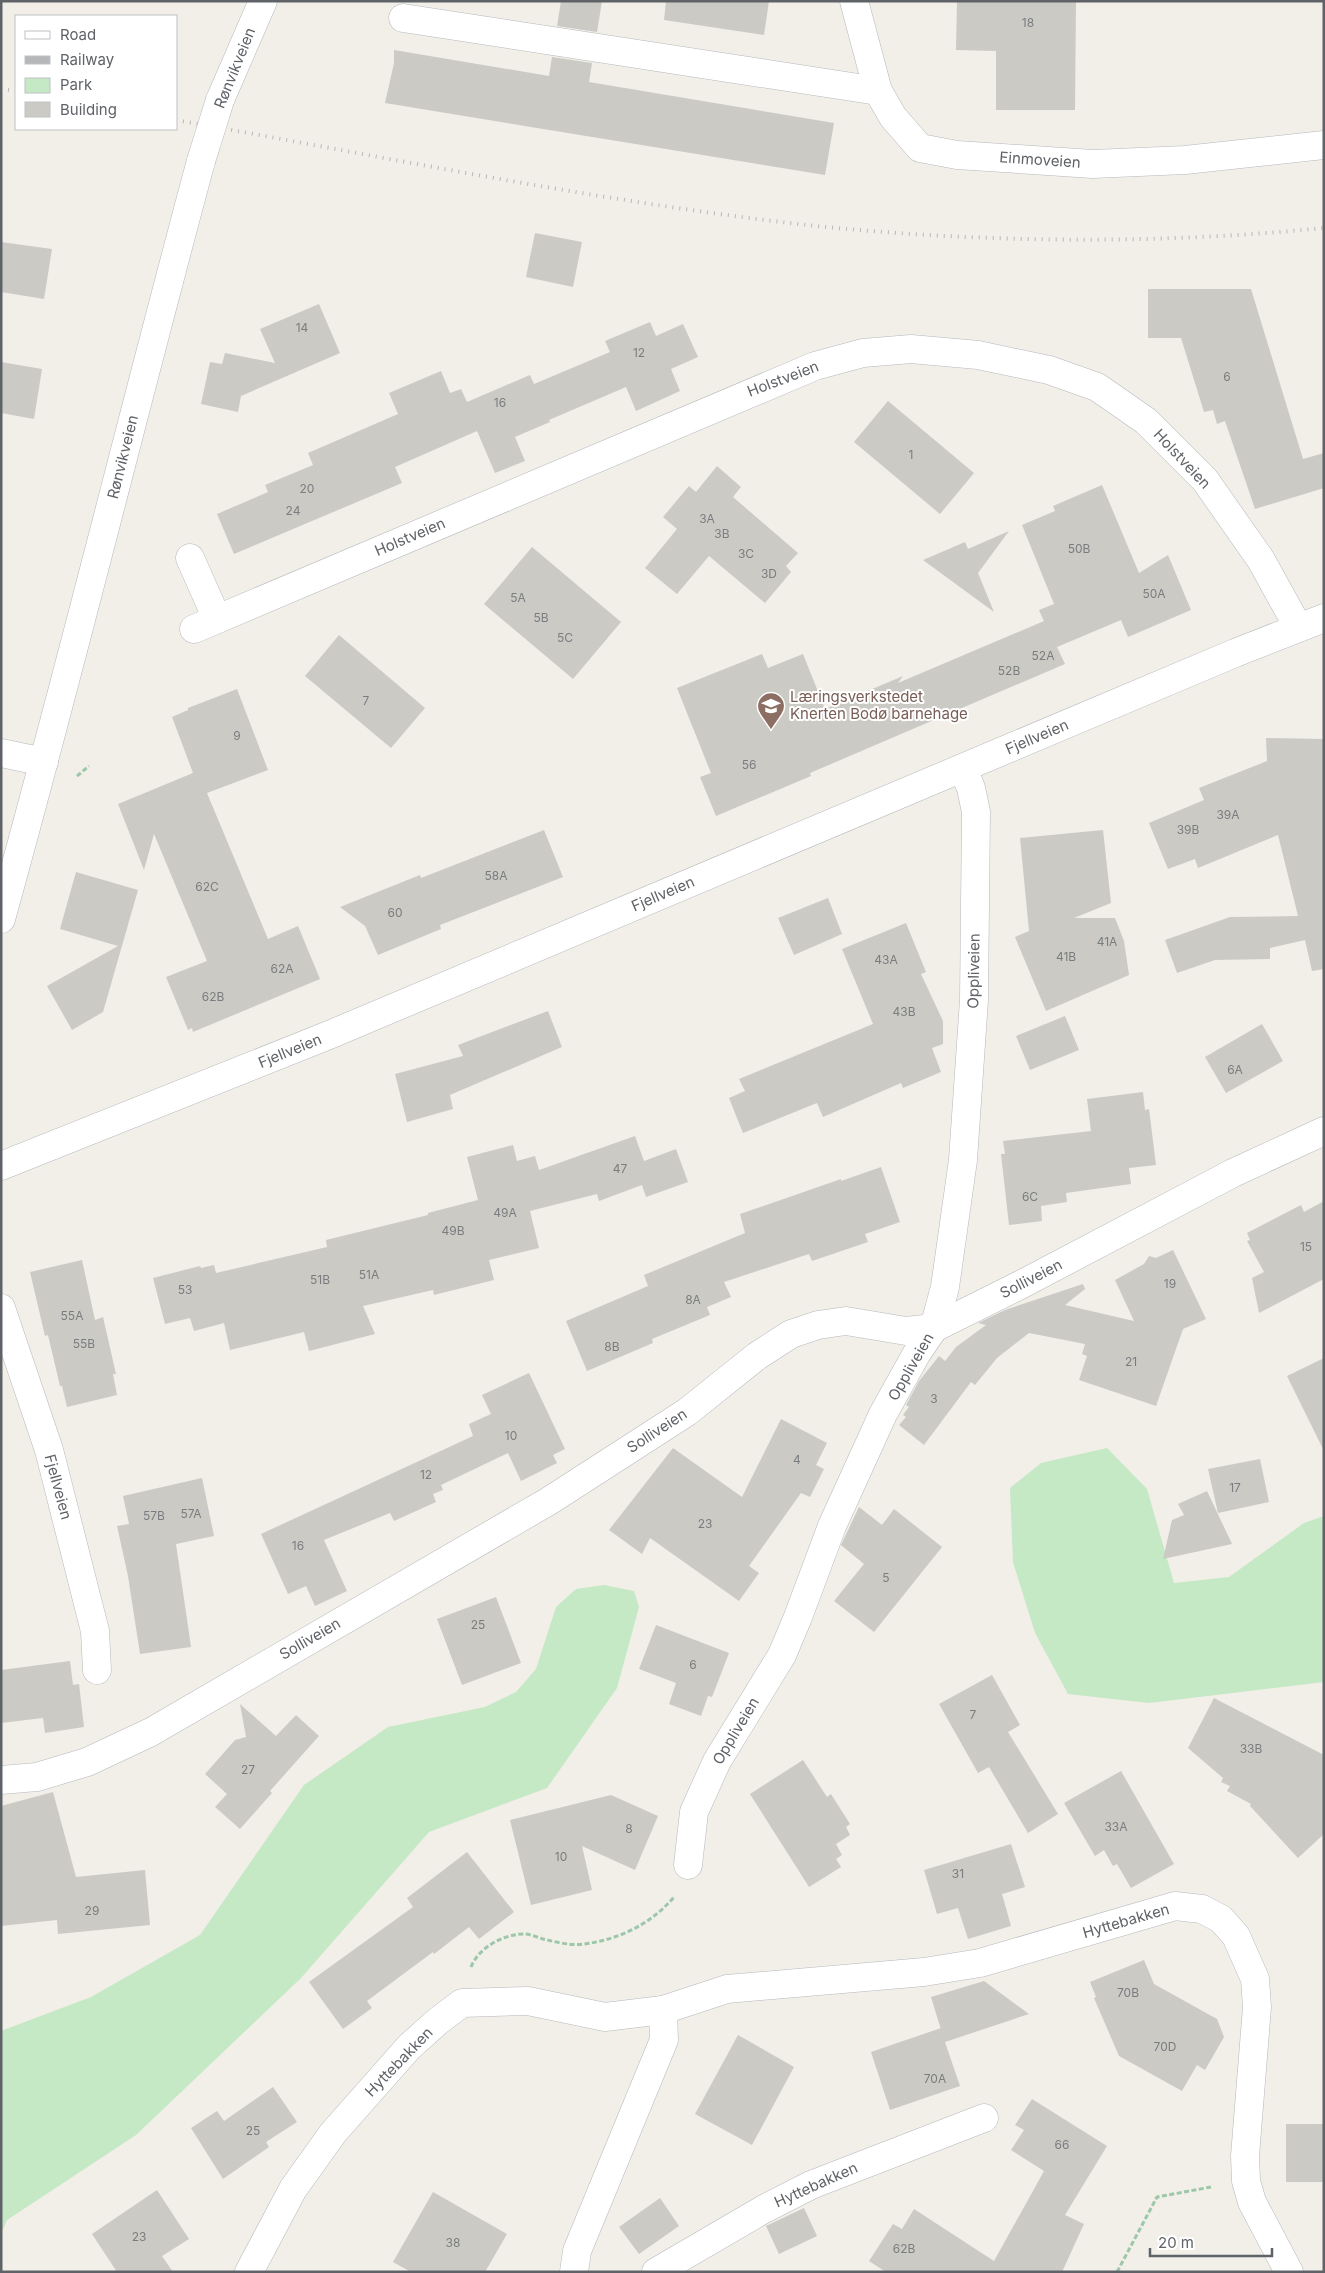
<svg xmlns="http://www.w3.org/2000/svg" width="1325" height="2273" font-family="Inter,sans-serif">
<rect width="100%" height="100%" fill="#f1efe8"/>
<g fill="#c5e8c5">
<polygon points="1107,1448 1147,1489 1174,1583 1229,1577 1304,1523 1324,1516 1324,1682 1149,1703 1068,1694 1035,1633 1013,1562 1010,1488 1041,1463"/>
<polygon points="604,1585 634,1591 639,1607 617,1688 547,1788 429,1832 301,1978 136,2135 7,2220 1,2234 1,2031 91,1997 200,1935 304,1785 388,1727 485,1707 516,1692 536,1669 556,1607 576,1589"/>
</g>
<g fill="#cccac5">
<polygon points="561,1 602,1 597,32 557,26"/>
<polygon points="666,1 769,1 764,35 664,20"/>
<polygon points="957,1 1076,1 1075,110 996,110 996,51 956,50"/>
<polygon points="394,50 549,76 552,57 592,63 589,82 834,123 825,175 385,103 394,63"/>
<polygon points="535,233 582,242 573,287 526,277"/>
<polygon points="1,242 52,249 44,299 1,292"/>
<polygon points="1148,289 1251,289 1303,459 1324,453 1324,488 1255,509 1225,421 1217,424 1213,410 1204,412 1181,338 1148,338"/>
<polygon points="319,304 340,353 241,396 238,412 201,404 210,362 222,364 225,353 275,363 260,329"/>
<polygon points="650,322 656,336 683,324 698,357 671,369 680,391 636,411 626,387 549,420 550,422 515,437 525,461 495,473 477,431 395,467 402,483 234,554 217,514 268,492 265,485 313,465 308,453 398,414 389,393 441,371 450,393 461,389 467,402 530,375 534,384 610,352 605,341"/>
<polygon points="1,362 42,369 34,419 1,413"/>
<polygon points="888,401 974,473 940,514 854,442"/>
<polygon points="717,466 741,487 733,497 798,553 786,566 791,572 765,603 709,556 677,594 645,568 677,529 663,517 689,486 696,492"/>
<polygon points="1102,485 1139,573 1168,555 1191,610 1128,637 1121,620 1057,647 1065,664 810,773 811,776 716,816 700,777 711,773 677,688 762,654 768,668 803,654 825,709 903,676 898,683 1044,621 1039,610 1054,604 1022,525 1055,511 1053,506"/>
<polygon points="1009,531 978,573 994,612 923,560 965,542 968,549"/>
<polygon points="532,547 621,622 573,679 484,604"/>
<polygon points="339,635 425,708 391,748 305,676"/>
<polygon points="237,689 268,770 207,793 268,939 298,926 320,979 193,1032 192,1028 188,1030 166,977 207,961 154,834 144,870 118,804 193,773 172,717 188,710 188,708"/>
<polygon points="1266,738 1324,739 1324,969 1312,971 1305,940 1270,948 1270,959 1215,960 1177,973 1165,940 1230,917 1298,916 1278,835 1198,868 1195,859 1168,869 1149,823 1204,800 1199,788 1267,761"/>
<polygon points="544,830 563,877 440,925 441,929 378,955 365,926 340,907 420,875 421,878"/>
<polygon points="1103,830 1111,903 1074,918 1115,918 1124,941 1129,975 1046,1011 1015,937 1029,931 1020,838"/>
<polygon points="76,872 138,890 103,1012 72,1030 47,986 118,946 60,929"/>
<polygon points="828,898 842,934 794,955 778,918"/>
<polygon points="906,923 926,972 921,974 943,1021 943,1044 932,1048 941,1072 903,1088 901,1083 823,1117 817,1103 743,1133 729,1098 745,1091 739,1079 873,1024 842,949"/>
<polygon points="548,1011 562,1047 450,1095 453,1109 407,1122 395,1074 463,1056 458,1045"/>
<polygon points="1065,1016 1079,1050 1030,1070 1016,1036"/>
<polygon points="1262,1024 1283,1061 1226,1093 1205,1057"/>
<polygon points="1143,1092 1145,1110 1149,1109 1156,1165 1129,1168 1131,1184 1066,1193 1067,1202 1041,1206 1042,1221 1009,1225 1001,1154 1005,1154 1003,1141 1091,1131 1087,1099"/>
<polygon points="635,1136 644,1161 676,1149 688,1182 646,1197 642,1185 599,1201 597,1194 530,1211 539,1248 489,1260 494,1280 434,1295 433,1290 363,1306 375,1334 309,1351 304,1332 230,1350 224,1323 194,1331 190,1318 165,1324 153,1278 200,1266 201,1268 214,1265 216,1273 327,1247 326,1240 428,1215 428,1213 478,1200 467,1157 513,1145 517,1161 535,1156 539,1170"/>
<polygon points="881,1167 900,1222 865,1234 868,1242 812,1261 809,1254 724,1282 731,1297 707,1307 710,1315 652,1339 653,1343 587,1371 566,1321 648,1286 644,1275 745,1233 740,1214 841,1179 841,1181"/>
<polygon points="1324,1201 1324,1279 1259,1313 1252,1278 1264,1272 1247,1241 1250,1240 1247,1233 1301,1205 1304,1212"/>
<polygon points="1173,1250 1206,1319 1183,1329 1156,1406 1079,1380 1087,1356 1082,1354 1085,1344 1029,1333 997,1358 975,1385 971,1382 924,1445 899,1425 906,1417 903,1415 909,1407 906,1405 919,1381 939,1356 945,1361 956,1347 986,1325 978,1323 1005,1310 1083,1284 1085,1289 1065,1305 1134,1321 1115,1280 1144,1264 1149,1256 1156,1258"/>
<polygon points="82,1260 95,1320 103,1317 116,1374 113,1374 117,1395 67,1407 62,1386 60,1386 48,1335 45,1336 30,1272"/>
<polygon points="1324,1358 1324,1451 1287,1376"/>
<polygon points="529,1373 565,1449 553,1455 557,1463 521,1481 508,1453 441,1485 443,1490 433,1494 436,1502 394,1521 390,1513 324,1540 347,1591 315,1606 306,1586 288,1594 261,1534 473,1436 469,1424 491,1414 482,1395"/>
<polygon points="781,1419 827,1443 816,1465 824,1469 810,1497 801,1493 749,1566 759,1573 739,1601 650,1538 642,1554 609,1530 673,1448 742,1497"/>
<polygon points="1260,1459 1269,1502 1218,1513 1208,1469"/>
<polygon points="202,1478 214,1536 176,1544 191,1647 140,1654 128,1576 117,1526 129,1524 123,1496"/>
<polygon points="1207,1491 1232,1544 1163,1559 1172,1520 1184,1515 1178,1504"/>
<polygon points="859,1507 882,1525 894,1509 942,1547 874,1632 834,1601 864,1564 841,1545"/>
<polygon points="496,1597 521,1663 462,1685 437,1619"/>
<polygon points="656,1625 729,1653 712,1697 708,1696 701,1716 669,1704 676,1683 639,1669"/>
<polygon points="70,1661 73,1685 79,1684 84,1727 45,1733 43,1718 1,1723 1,1670"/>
<polygon points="992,1675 1020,1725 1008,1732 1058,1814 1028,1833 989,1767 978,1773 939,1704"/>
<polygon points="1214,1698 1324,1755 1324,1834 1298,1858 1250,1806 1251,1804 1227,1791 1230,1786 1221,1782 1223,1778 1188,1748"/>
<polygon points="240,1704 276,1736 296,1715 319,1736 270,1791 272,1793 240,1829 215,1807 227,1794 205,1774 235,1740 246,1737"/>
<polygon points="803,1760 827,1797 831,1794 850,1824 846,1827 850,1835 836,1844 842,1855 836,1859 841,1867 809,1887 750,1794"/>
<polygon points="1121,1771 1174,1864 1131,1888 1117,1864 1113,1866 1104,1850 1095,1856 1064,1803"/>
<polygon points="53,1792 76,1877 145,1870 150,1925 58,1934 57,1920 1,1926 1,1806"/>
<polygon points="611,1795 658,1816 635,1870 582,1846 592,1890 531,1905 510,1820"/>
<polygon points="1011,1844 1025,1887 1002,1894 1011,1926 968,1939 958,1908 937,1914 924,1870"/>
<polygon points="467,1852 514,1912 479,1939 469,1927 434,1954 433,1952 367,2001 372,2008 343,2029 309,1982 413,1907 407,1898"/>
<polygon points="1144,1960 1154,1984 1217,2019 1224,2037 1205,2070 1197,2065 1182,2091 1119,2056 1094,1998 1096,1997 1090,1982"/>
<polygon points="984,1981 1029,2014 945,2042 960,2086 890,2110 871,2052 941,2028 942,2033 931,1997"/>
<polygon points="738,2035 794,2067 752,2145 695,2114"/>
<polygon points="273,2087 297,2122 266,2142 269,2147 223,2179 191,2128 217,2111 224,2121"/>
<polygon points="1032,2099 1107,2146 1065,2215 1084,2224 1062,2272 886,2272 869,2261 893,2224 902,2229 914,2209 994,2261 1044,2171 1011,2150 1024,2130 1015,2125"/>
<rect x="1286" y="2124" width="38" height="58"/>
<polygon points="157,2190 189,2239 162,2256 173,2272 117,2272 92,2234"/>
<polygon points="433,2192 507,2234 485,2272 411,2272 393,2262"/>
<polygon points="660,2198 679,2226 639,2254 619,2227"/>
<polygon points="804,2208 817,2236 779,2254 766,2226"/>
</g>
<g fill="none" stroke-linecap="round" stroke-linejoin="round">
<g stroke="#b5b8bc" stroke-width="29">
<g id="minor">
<polyline points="854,1 878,91 893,117 920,148 957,155 1093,164 1185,160 1324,145"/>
<polyline points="403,18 878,91"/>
<polyline points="220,100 263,1"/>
<polyline points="190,558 217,619"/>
<polyline points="194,629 815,366 863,353 911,349 978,355 1049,370 1097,387 1146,421 1205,480 1261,560 1298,627"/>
<polyline points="1,753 44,762"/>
<path d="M1,919C71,667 133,413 201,161"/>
<polyline points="1,1166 329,1035 1235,653 1324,618"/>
<polyline points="1,1308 49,1450 95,1631 97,1670"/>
<polyline points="1,1780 37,1777 87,1762 151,1732 549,1501 687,1412 757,1356 791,1334 818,1325 846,1321 906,1331 934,1328 1024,1283 1233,1173 1324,1131"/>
<polyline points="688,1865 694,1812 717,1761 782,1655 798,1617 832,1526 883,1414 917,1353 934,1328 945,1287 963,1160 974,1000 976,812 971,788 963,769"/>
<polyline points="249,2272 293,2189 333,2133 409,2047 438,2021 462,2003 528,2001 605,2017 663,2010 727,1989 924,1972 980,1963 1175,1906 1202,1909 1221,1919 1236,1936 1255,1979 1257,2007 1245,2156 1246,2181 1252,2202 1289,2272"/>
<polyline points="574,2272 577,2251 664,2040 663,2010"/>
<polyline points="656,2272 764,2209 811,2185 984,2118"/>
</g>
</g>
<g stroke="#9cc7a9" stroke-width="3" stroke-dasharray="5 2.5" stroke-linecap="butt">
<polyline points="77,776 89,766"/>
<path d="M471,1967C479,1947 504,1934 524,1934C530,1934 537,1937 543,1939C556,1942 571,1946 585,1944C620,1939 651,1924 674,1897"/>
<polyline points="1117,2272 1157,2197 1211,2187"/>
</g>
<use href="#minor" stroke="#fff" stroke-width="28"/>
<g stroke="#b6b7b8" stroke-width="4" stroke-dasharray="1 6" stroke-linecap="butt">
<polyline points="1,89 16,91"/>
<path d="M176,120C386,157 595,201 807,225C978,243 1152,245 1324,228"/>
</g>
<g stroke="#b5b8bc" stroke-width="29" stroke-linecap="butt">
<polyline id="minor-bridge" points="201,161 220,100"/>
</g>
<use href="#minor-bridge" stroke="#fff" stroke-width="28"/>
</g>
<defs>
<g id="school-pin" transform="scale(1.4375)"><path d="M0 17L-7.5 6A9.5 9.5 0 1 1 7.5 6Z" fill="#8d6e63" stroke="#fff"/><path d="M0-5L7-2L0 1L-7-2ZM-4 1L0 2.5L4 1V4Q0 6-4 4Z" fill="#fff"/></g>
</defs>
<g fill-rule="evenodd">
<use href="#school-pin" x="771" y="706"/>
</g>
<g text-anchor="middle" stroke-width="4" stroke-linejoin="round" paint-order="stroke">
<g font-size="12" fill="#7a7d7f">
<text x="1028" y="27">18</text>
<text x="302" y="332">14</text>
<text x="639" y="357">12</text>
<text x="1227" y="381">6</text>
<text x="500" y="407">16</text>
<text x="911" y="459">1</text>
<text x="307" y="493">20</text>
<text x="293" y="515">24</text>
<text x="707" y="523">3A</text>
<text x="722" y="538">3B</text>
<text x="1079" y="553">50B</text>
<text x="746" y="558">3C</text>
<text x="769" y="578">3D</text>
<text x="1154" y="598">50A</text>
<text x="518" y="602">5A</text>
<text x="541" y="622">5B</text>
<text x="565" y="642">5C</text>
<text x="1043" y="660">52A</text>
<text x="1009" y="675">52B</text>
<text x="366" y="705">7</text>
<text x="237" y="740">9</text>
<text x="749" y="769">56</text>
<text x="1228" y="819">39A</text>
<text x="1188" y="834">39B</text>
<text x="496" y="880">58A</text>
<text x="207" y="891">62C</text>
<text x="395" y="917">60</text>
<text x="1107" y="946">41A</text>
<text x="1066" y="961">41B</text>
<text x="886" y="964">43A</text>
<text x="282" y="973">62A</text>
<text x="213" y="1001">62B</text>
<text x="904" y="1016">43B</text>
<text x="1235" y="1074">6A</text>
<text x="620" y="1173">47</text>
<text x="1030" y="1201">6C</text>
<text x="505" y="1217">49A</text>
<text x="453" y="1235">49B</text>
<text x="1306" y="1251">15</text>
<text x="369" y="1279">51A</text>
<text x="320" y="1284">51B</text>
<text x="1170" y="1288">19</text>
<text x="185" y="1294">53</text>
<text x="693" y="1304">8A</text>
<text x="72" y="1320">55A</text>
<text x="84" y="1348">55B</text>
<text x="612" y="1351">8B</text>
<text x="1131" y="1366">21</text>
<text x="934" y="1403">3</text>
<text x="511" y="1440">10</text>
<text x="797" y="1464">4</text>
<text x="426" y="1479">12</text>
<text x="1235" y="1492">17</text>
<text x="191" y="1518">57A</text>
<text x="154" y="1520">57B</text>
<text x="705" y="1528">23</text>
<text x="298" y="1550">16</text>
<text x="886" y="1582">5</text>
<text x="478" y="1629">25</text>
<text x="693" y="1669">6</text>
<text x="973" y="1719">7</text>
<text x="1251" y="1753">33B</text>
<text x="248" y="1774">27</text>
<text x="1116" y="1831">33A</text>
<text x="629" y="1833">8</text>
<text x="561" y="1861">10</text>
<text x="958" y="1878">31</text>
<text x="92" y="1915">29</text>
<text x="1128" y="1997">70B</text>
<text x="1165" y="2051">70D</text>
<text x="935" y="2083">70A</text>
<text x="253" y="2135">25</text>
<text x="1062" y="2149">66</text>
<text x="139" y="2241">23</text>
<text x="453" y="2247">38</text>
<text x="904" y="2253">62B</text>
</g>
<g font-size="15" fill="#5f6368" stroke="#fff">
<text transform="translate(235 68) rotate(-68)" y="5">Rønvikveien</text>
<text transform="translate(1040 160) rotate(4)" y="5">Einmoveien</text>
<text transform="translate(783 379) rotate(-21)" y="5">Holstveien</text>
<text transform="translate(123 457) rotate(-76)" y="5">Rønvikveien</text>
<text transform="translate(1182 459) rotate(47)" y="5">Holstveien</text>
<text transform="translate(410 537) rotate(-23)" y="5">Holstveien</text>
<text transform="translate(1037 737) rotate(-23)" y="5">Fjellveien</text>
<text transform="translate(663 894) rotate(-23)" y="5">Fjellveien</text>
<text transform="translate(974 971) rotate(-89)" y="5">Oppliveien</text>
<text transform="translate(290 1051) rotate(-22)" y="5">Fjellveien</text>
<text transform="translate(1031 1279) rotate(-27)" y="5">Solliveien</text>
<text transform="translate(911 1367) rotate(-60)" y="5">Oppliveien</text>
<text transform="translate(657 1431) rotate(-33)" y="5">Solliveien</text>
<text transform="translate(58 1487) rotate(75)" y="5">Fjellveien</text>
<text transform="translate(310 1639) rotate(-30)" y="5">Solliveien</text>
<text transform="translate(736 1731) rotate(-59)" y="5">Oppliveien</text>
<text transform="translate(1126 1921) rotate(-16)" y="5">Hyttebakken</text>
<text transform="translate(399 2062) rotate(-46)" y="5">Hyttebakken</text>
<text transform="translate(816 2185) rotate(-24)" y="5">Hyttebakken</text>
</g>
<g font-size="15" fill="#785e54" stroke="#fff" text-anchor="start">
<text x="790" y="702">Læringsverkstedet<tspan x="790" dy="17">Knerten Bodø barnehage</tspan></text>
</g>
</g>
<rect width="1325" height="2273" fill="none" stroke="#5f6368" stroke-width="5"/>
<rect x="15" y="15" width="162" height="115" fill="#ffffff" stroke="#bfc1c3"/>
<rect x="25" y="31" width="25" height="8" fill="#ffffff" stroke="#bfc1c3"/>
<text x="60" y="40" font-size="15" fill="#5f6368">Road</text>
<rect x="25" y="56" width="25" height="8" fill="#b6b7b8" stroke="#bfc1c3"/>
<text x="60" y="65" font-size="15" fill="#5f6368">Railway</text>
<rect x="25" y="78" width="25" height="15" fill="#c5e8c5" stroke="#bfc1c3"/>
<text x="60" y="90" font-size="15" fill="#5f6368">Park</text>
<rect x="25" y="102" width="25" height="15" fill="#cccac5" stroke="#bfc1c3"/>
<text x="60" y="115" font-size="15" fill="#5f6368">Building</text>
<path d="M1150 2248v8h122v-8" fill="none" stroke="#5f6368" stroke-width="2.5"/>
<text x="1158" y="2248" font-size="15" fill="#5f6368" stroke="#ffffff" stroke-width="4" paint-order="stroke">20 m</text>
</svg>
